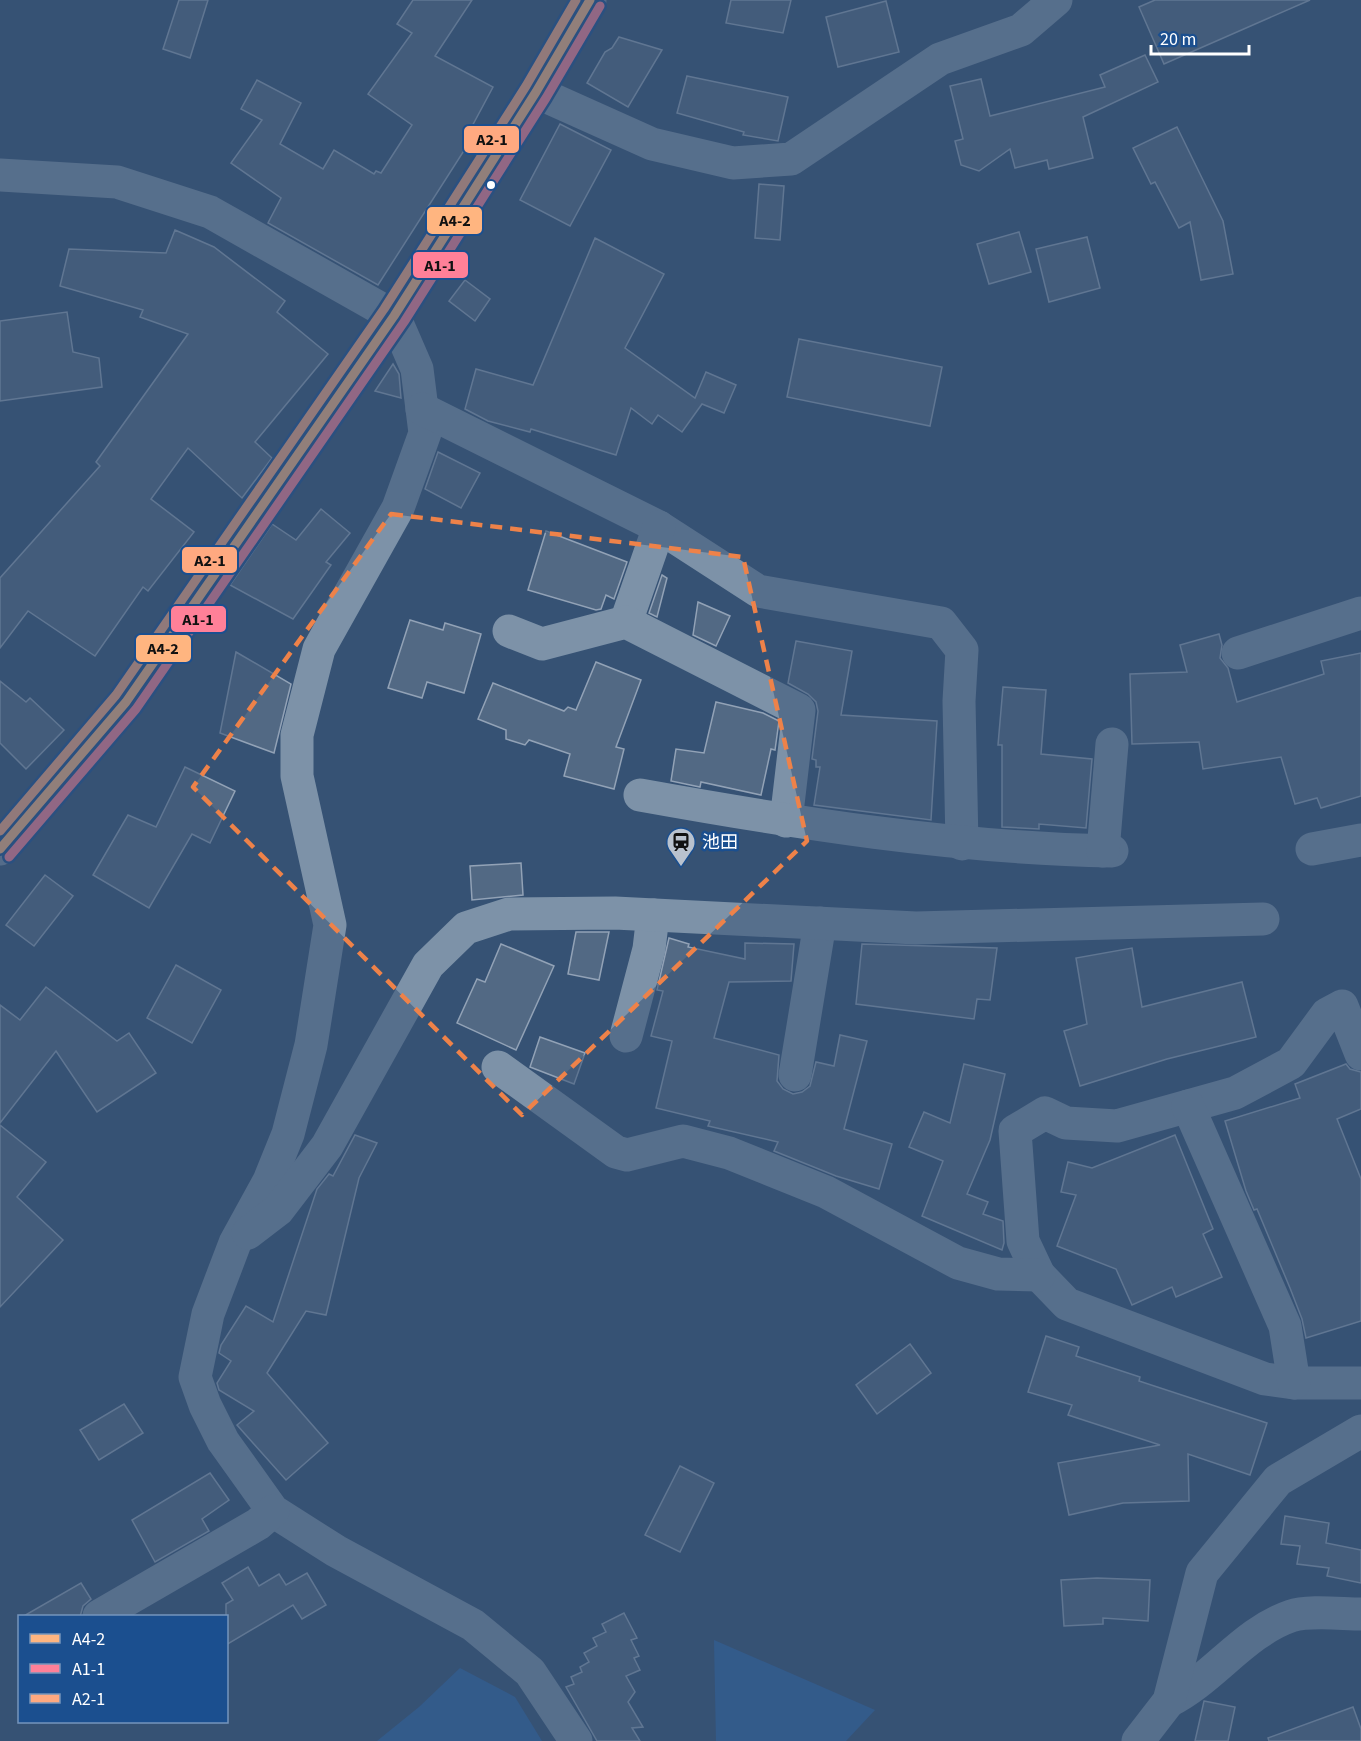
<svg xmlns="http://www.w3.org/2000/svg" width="1361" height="1741" font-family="'Source Sans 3','Noto Sans JP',sans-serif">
<rect width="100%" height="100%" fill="#365274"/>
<g fill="#2f66a5">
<polygon points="714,1640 875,1710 846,1741 716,1741"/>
<polygon points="460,1668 515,1697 542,1741 377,1741 419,1707"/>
</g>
<g fill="#526984" stroke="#92a2b6" stroke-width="1.5">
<polygon points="179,0 208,0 190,58 163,49"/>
<polygon points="413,0 472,0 435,56 493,87 469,132 474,135 378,285 268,223 281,198 231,163 262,120 241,109 257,80 301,103 280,144 323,169 334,150 374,174 376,171 381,173 412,125 368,94 412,33 397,24"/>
<polygon points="731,0 791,0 783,33 726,23"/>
<polygon points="1155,0 1310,0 1164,64 1139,7"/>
<polygon points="886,1 899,52 838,67 826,17"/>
<polygon points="619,37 662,50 628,107 587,83 605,52 612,48"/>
<polygon points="1145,55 1158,82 1083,117 1093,158 1049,169 1047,160 1015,168 1010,149 979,171 961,165 955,141 963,139 950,86 981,79 990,116 1105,87 1100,75"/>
<polygon points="687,76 788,97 778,141 743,135 744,132 677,113"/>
<polygon points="560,124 611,150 570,226 520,200"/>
<polygon points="1177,127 1223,221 1233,274 1201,280 1190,222 1179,228 1155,182 1151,184 1133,148"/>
<polygon points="759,184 784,186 780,240 755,238"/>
<polygon points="175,230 214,247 285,301 277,312 328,354 255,442 272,458 242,498 188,448 151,499 194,532 148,591 143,587 95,656 28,611 0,648 0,578 100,466 96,462 188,334 140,317 143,310 60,286 69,249 166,253"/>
<polygon points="1019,232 1031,272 989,284 977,244"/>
<polygon points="1087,237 1100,288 1049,302 1036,249"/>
<polygon points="595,238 664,274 625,348 695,398 706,372 736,385 724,413 702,404 682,432 658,415 652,424 631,408 616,455 531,429 530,432 488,421 465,409 476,369 533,385"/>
<polygon points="465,280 490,299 475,321 449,301"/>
<polygon points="67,312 73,352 99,358 102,387 0,401 0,321"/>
<polygon points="799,339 942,367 930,426 787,397"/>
<polygon points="393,364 399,374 401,398 375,391"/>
<polygon points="438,452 480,473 461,508 425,489"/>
<polygon points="321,509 350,533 326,562 331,565 293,619 230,585 272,524 296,540"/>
<polygon points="546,531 627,562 614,599 606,595 601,609 596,610 528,590"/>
<polygon points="662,575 667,578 657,617 649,613"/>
<polygon points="698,602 730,616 716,646 693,635"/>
<polygon points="410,620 443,630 445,623 481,634 464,693 427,682 422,698 388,688"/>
<polygon points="1219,634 1222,645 1220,658 1228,668 1237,702 1324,674 1321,661 1361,653 1361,796 1321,808 1317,798 1295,804 1281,757 1203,769 1199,742 1132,744 1130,674 1187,672 1180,645"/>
<polygon points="796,641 852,651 841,715 937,721 931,820 814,805 820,767 816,767 816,760 812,759 818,711 816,702 808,694 788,683"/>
<polygon points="236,652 291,684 274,753 220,733"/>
<polygon points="596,662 641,680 616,747 624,749 614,789 564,776 570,754 529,740 525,745 506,739 506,730 478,719 493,683 564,711 568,707 576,710"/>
<polygon points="0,681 26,702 30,698 64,730 26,769 0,743"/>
<polygon points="1003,687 1046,690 1041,754 1092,759 1086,828 1039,824 1039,829 1002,827 1002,745 998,745"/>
<polygon points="716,702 763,713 779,721 775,750 771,749 761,795 701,782 700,787 671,781 676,749 704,753"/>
<polygon points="185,767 235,791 210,843 192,834 149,908 93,875 128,815 156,827"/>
<polygon points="521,863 523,895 472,900 470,866"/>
<polygon points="45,875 73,896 34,946 6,925"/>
<polygon points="576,932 609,932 599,980 568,974"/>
<polygon points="669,938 689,944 688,947 745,959 745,943 794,944 791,981 729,982 714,1038 779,1055 777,1081 783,1089 793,1094 802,1092 810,1086 816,1062 834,1066 840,1035 867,1041 844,1129 892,1144 879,1189 836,1176 774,1151 778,1142 708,1126 710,1121 656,1108 672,1041 651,1036 663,991 657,990"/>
<polygon points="501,944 554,966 516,1050 457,1023 477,979 485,982"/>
<polygon points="862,944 997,948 990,1000 977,999 974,1019 856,1004"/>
<polygon points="1132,948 1142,1007 1242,982 1256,1037 1167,1059 1080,1086 1064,1031 1087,1024 1076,958"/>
<polygon points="176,965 221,990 192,1043 147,1018"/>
<polygon points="46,987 117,1041 129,1033 156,1073 97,1112 56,1051 0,1123 0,1005 20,1020"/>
<polygon points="540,1037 585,1053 574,1084 530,1067"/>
<polygon points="964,1064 1005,1074 990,1140 967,1194 988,1202 983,1214 1003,1221 1004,1243 1002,1250 922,1216 943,1161 909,1147 924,1112 950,1123"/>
<polygon points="1346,1064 1350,1069 1361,1072 1361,1109 1337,1119 1361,1179 1361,1321 1306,1338 1302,1319 1290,1288 1257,1209 1254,1210 1246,1191 1225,1121 1300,1098 1295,1084"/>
<polygon points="0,1125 46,1162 17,1197 63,1240 0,1307"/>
<polygon points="355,1135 377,1143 359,1178 326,1315 306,1311 267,1373 328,1443 286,1480 237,1425 254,1411 219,1390 217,1383 231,1361 219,1353 221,1345 246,1306 273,1322 317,1189 329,1174 333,1176"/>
<polygon points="1175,1135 1213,1229 1203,1234 1222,1277 1176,1297 1172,1287 1132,1305 1116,1269 1057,1246 1076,1195 1061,1192 1068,1162 1092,1168"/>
<polygon points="1046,1336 1079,1347 1076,1356 1140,1377 1139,1381 1267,1423 1250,1475 1188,1454 1189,1501 1123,1503 1069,1515 1058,1463 1160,1445 1068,1415 1072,1405 1028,1392"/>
<polygon points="910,1344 931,1373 877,1414 856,1385"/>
<polygon points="124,1404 143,1433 99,1460 80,1430"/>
<polygon points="680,1466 714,1483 680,1552 645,1535"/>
<polygon points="210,1473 229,1500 202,1519 209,1531 155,1562 132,1520"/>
<polygon points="1285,1516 1329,1523 1326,1543 1361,1550 1361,1583 1327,1576 1329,1568 1297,1564 1300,1546 1281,1544"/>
<polygon points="248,1567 259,1586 279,1574 286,1585 307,1573 326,1605 302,1619 293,1605 226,1645 226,1604 233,1600 222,1583"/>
<polygon points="1097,1578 1150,1580 1148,1621 1103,1618 1103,1624 1064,1626 1061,1580"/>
<polygon points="81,1583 91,1599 83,1606 80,1617 22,1617"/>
<polygon points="624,1613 637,1638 631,1640 639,1656 634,1658 640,1670 626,1676 635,1692 628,1702 643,1727 632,1728 640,1741 597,1741 566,1687 574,1684 571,1677 582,1672 580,1667 589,1662 584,1653 597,1646 593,1638 606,1632 602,1624"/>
<polygon points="1204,1701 1235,1707 1228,1741 1195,1741"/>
<polygon points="1353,1707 1361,1729 1361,1741 1269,1741 1268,1738"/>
</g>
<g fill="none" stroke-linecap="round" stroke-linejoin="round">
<g stroke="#7d92a8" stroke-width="33">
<polyline points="536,92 652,144 733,163 791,159 940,59 1021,30 1056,0"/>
<polyline points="0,175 117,182 210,212 394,316 417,369 425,433 398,508 319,649 297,735 297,776 330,925 311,1045 288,1134 269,1181 235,1243 208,1314 195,1377 205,1405 223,1441 273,1511 336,1551 473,1625 530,1672 576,1741"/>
<polyline points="422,409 659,527 758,591 941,623 962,650 959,701 962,844"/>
<polyline points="626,622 659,527"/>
<polyline points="509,631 542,644 626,622 799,710 786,821"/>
<polyline points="1238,653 1361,613"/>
<path d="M640,795C796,823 953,848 1112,851"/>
<polyline points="1312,849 1361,840"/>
<polyline points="1103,851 1112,744"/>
<polyline points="626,1036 649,949 653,915"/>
<polyline points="1361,1054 1342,1006 1327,1014 1291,1063 1235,1093 1117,1126 1066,1123 1045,1113 1015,1131 1023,1241 1039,1275 1067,1304 1265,1379 1294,1383 1361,1383"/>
<polyline points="498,1067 616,1152 627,1155 683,1141 729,1153 826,1192 958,1263 998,1274 1039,1275"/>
<polyline points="795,1075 820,923"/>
<polyline points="1188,1106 1285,1326 1294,1383"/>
<polyline points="248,1233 278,1210 327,1146 428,965 466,928 509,914 615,913 916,928 1263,919"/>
<polyline points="99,1616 258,1524 273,1511"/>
<path d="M1169,1701C1213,1679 1244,1632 1291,1616C1308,1610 1342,1614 1361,1614"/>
<polyline points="1138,1741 1169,1701 1202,1573 1278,1480 1361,1431"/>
</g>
<polyline stroke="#798da4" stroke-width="33" points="0,849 126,702 394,316 536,92 590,0"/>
<g stroke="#1b4f8f" stroke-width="14">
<polyline id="bus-1" points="0,849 126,702 394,316 536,92 590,0"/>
</g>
<g stroke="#1b4f8f" stroke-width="14">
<polyline id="bus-2" points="9,857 136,709 404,322 546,98 600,6"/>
</g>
<g stroke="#1b4f8f" stroke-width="14">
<polyline id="bus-3" points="0,831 116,695 384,309 526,86 576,0"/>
</g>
<use href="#bus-1" stroke="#ffb580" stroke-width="9"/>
<use href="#bus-2" stroke="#ff8098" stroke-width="9"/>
<use href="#bus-3" stroke="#ffa980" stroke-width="9"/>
</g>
<path d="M0 0H1361V1741H0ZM391,514L743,557L807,841L522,1115L193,787Z" fill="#365274" fill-opacity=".55" fill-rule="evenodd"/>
<path fill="none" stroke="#ee8249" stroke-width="4.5" stroke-dasharray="12 8" stroke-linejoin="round" d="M391,514L743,557L807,841L522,1115L193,787Z"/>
<defs>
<g id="station-pin" transform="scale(1.5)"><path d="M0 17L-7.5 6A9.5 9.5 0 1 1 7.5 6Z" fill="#b9c2ce" stroke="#1b4f8f"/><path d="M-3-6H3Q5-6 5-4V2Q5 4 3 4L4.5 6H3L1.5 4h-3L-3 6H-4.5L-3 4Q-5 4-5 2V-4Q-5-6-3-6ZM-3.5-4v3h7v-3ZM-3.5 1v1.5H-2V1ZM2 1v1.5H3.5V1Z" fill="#111"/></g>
</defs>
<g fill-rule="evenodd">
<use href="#station-pin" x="681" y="842"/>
</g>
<circle fill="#fff" stroke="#1b4f8f" stroke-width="2" cx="491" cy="185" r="5"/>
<g text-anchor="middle" stroke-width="5" stroke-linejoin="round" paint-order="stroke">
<g font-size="18" fill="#fff" stroke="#1b4f8f" text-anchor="start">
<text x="702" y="848">池田</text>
</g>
</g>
<g stroke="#1b4f8f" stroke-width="2">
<rect x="463" y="125" width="57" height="29" rx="6" fill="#ffa980"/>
<rect x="426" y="206" width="57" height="29" rx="6" fill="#ffb580"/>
<rect x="412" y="251" width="57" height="28" rx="6" fill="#ff8098"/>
<rect x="181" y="546" width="57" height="28" rx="6" fill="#ffa980"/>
<rect x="170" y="605" width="57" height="28" rx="6" fill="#ff8098"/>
<rect x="135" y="634" width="57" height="29" rx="6" fill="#ffb580"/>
</g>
<g font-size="16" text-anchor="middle" font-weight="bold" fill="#111">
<text x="492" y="145">A2-1</text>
<text x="455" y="226">A4-2</text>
<text x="440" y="271">A1-1</text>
<text x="210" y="566">A2-1</text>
<text x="198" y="625">A1-1</text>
<text x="163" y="654">A4-2</text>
</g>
<rect x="18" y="1615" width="210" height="108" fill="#1b4f8f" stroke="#7695bc" stroke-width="1.5"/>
<rect x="30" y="1634" width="30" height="9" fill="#ffb580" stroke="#7695bc" stroke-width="1.5"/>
<text x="72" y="1645" font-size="18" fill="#ffffff">A4-2</text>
<rect x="30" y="1664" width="30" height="9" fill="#ff8098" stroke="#7695bc" stroke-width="1.5"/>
<text x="72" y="1675" font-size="18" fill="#ffffff">A1-1</text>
<rect x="30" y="1694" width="30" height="9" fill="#ffa980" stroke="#7695bc" stroke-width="1.5"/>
<text x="72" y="1705" font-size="18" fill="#ffffff">A2-1</text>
<path d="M1151 45v9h98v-9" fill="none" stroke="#ffffff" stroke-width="3"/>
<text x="1160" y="45" font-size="18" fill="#ffffff" stroke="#1b4f8f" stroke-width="4.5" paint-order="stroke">20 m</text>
</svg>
